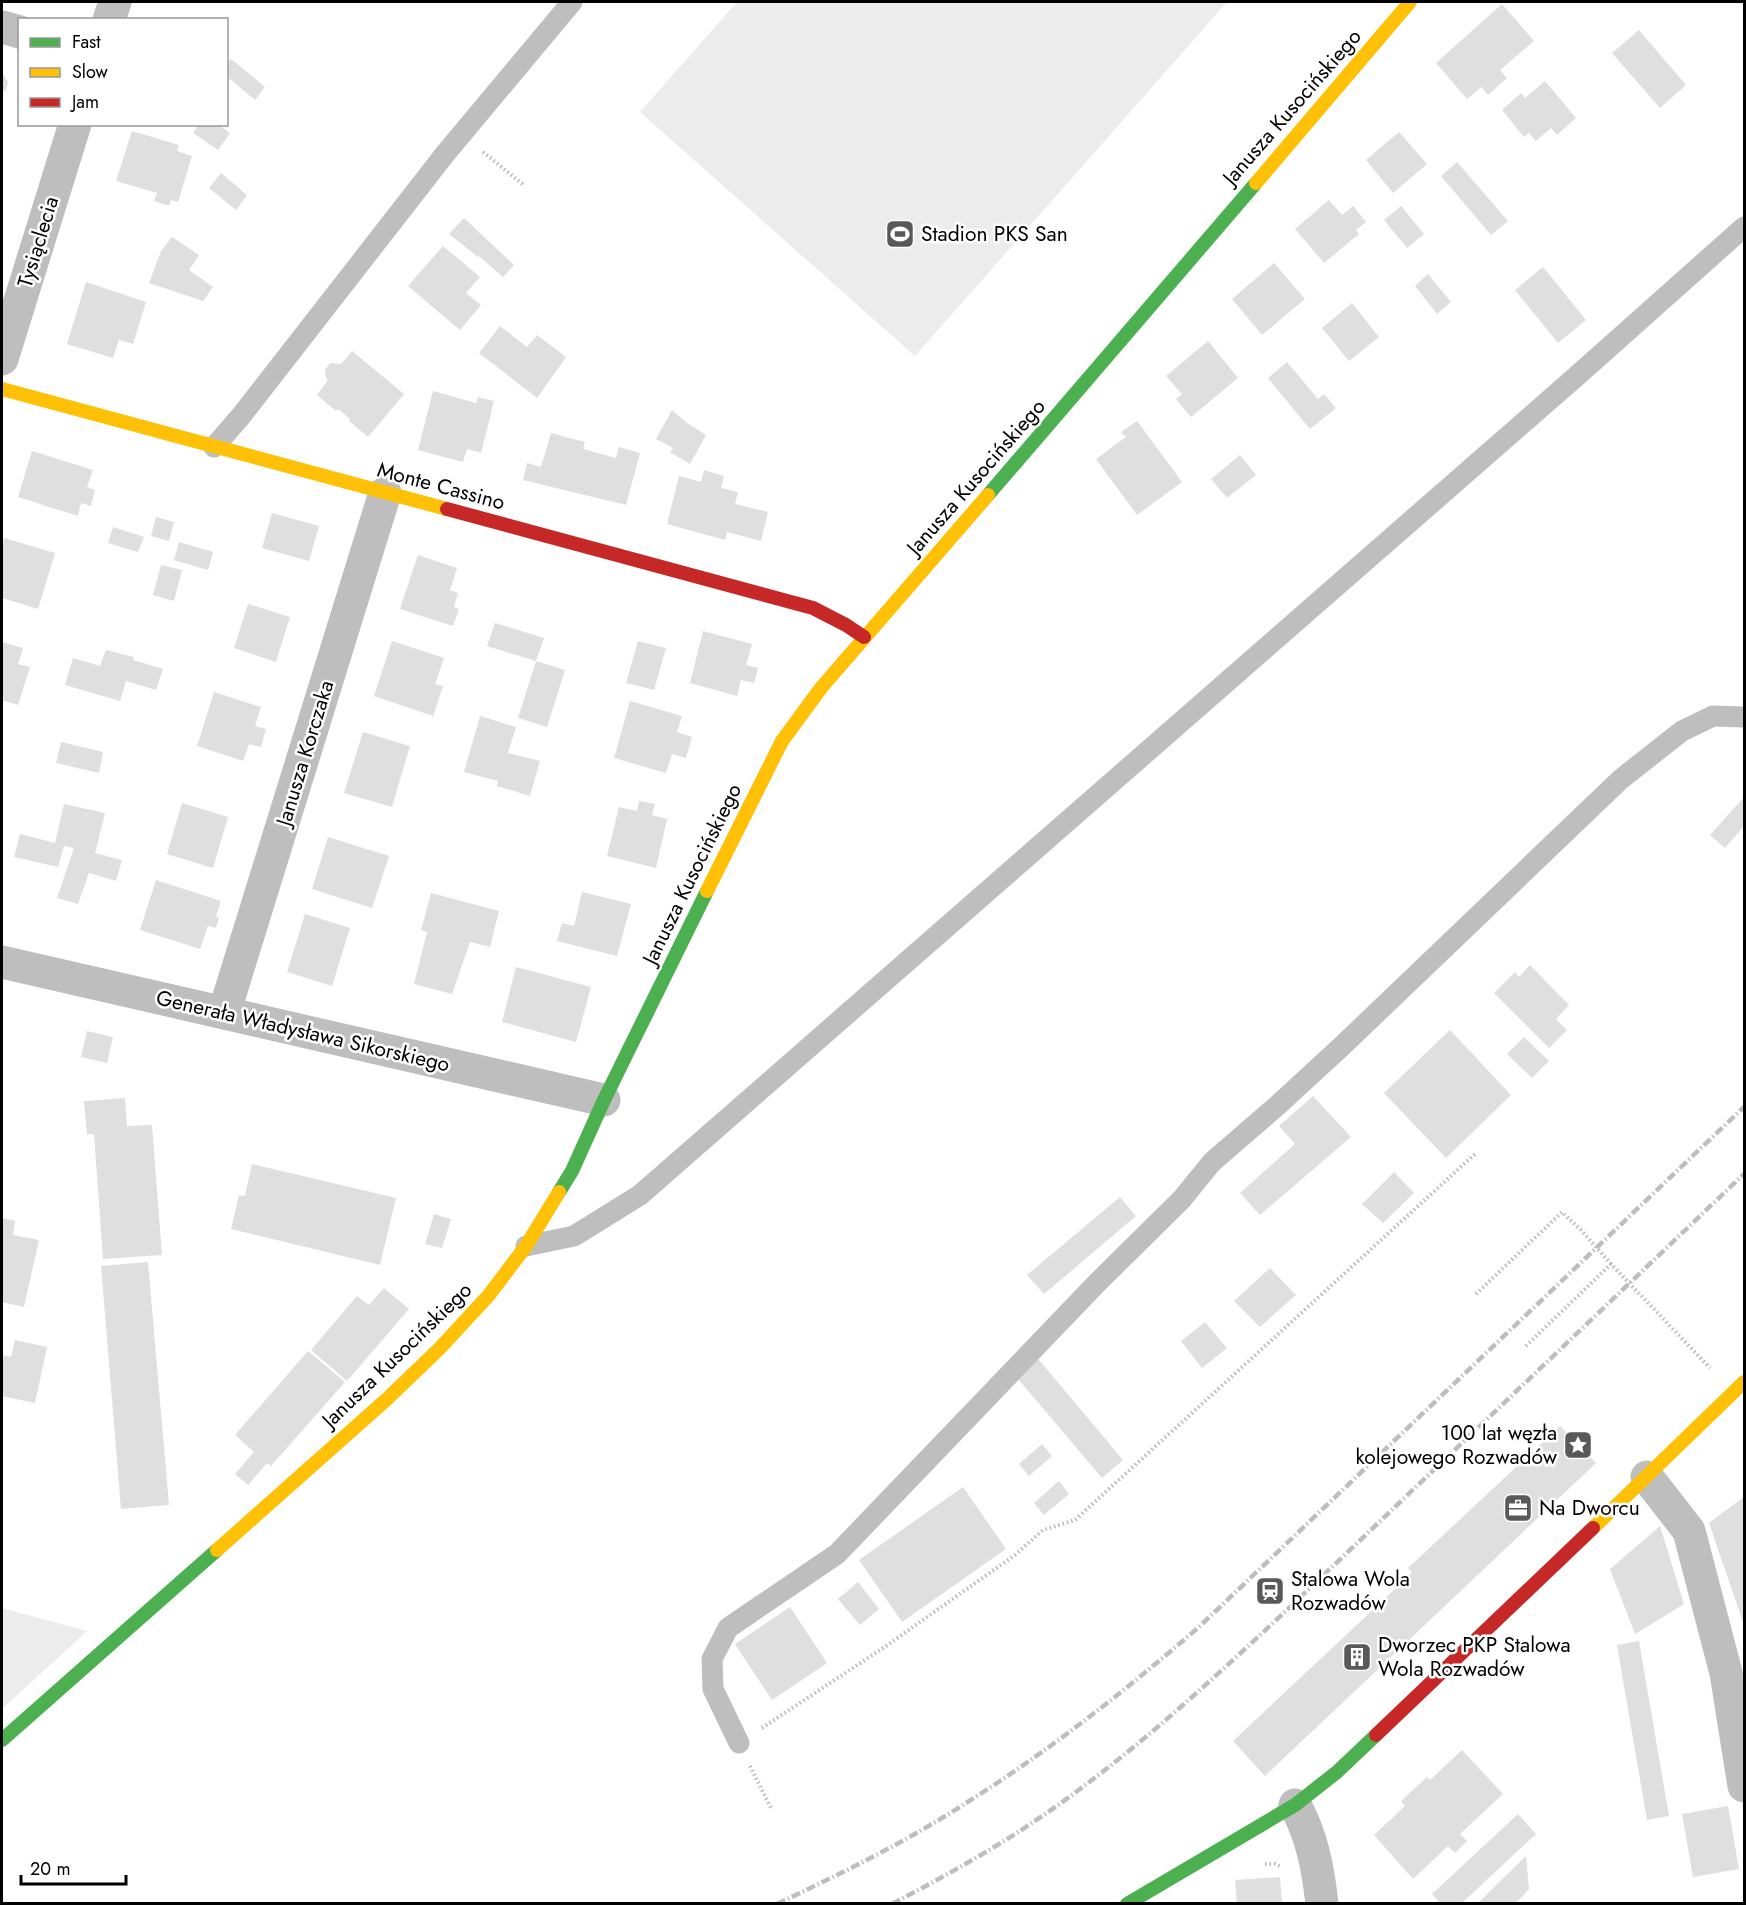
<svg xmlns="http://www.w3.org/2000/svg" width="1746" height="1905" font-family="Jost,sans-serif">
<rect width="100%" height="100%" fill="#fff"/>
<g fill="#ececec">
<polygon points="737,2 1227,2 915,356 640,112"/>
<polygon points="2,1608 87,1631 2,1709"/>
</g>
<g fill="#dfdfdf">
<polygon points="1502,4 1534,41 1500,70 1507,78 1488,95 1481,87 1467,99 1436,63"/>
<polygon points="1639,30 1686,85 1660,108 1612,53"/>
<polygon points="231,59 265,87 255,100 226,76 226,64"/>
<polygon points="2,73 8,82 6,90 2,92"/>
<polygon points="1545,81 1576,118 1557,135 1551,128 1536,141 1529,133 1524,137 1502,110 1521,93 1525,98"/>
<polygon points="199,124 218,124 230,133 218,150 193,133"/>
<polygon points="132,131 179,145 177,151 192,156 178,202 171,200 169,206 154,201 157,193 116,181"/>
<polygon points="1399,132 1427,164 1393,193 1366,160"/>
<polygon points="1457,162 1508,221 1491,235 1441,176"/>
<polygon points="221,173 247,195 236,210 209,188"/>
<polygon points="1329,200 1342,215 1353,206 1366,222 1356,230 1359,234 1324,263 1295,229"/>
<polygon points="1401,206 1424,234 1407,248 1384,220"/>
<polygon points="464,218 514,265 503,277 479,256 478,257 449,234"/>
<polygon points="172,237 199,255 189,270 213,287 203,301 149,283 161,251"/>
<polygon points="443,246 480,277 466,293 481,305 460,330 408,286"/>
<polygon points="1274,263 1305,299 1262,335 1232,299"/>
<polygon points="1543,267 1586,320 1558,343 1515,290"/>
<polygon points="1428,274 1451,302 1437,314 1415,286"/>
<polygon points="86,282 146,302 133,344 119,340 113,358 67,344"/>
<polygon points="1352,303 1379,337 1349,361 1322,328"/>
<polygon points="500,326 527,347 537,335 566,357 537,398 479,353"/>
<polygon points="1208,341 1238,378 1191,417 1176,399 1182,394 1166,376"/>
<polygon points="352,351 404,394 368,437 349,421 350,419 338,409 336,411 317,395 328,380 326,378 325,370 330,363 341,364"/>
<polygon points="1287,362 1318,399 1324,394 1336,408 1310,429 1268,378"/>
<polygon points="433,391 476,403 478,397 494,401 481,453 467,449 463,462 418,450"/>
<polygon points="672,410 687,423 706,435 690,464 670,452 673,448 656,439"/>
<polygon points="1137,421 1182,482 1137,515 1096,459 1126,437 1121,432"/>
<polygon points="551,433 585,442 583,449 616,458 619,447 640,453 626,505 523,480 527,463 541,467"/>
<polygon points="32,451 93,470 87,487 95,490 91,506 81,503 78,516 18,497"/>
<polygon points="1240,455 1256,475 1227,498 1211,479"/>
<polygon points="704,470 724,476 721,488 738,492 735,504 768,512 761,541 727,532 725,540 667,524 679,476 701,482"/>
<polygon points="272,513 319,526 309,561 262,548"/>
<polygon points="156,517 174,522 169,541 151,536"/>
<polygon points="113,527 144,537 138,552 108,543"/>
<polygon points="4,538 55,553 38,609 2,598 2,548"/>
<polygon points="179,542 213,552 208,570 174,560"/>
<polygon points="418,555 457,568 450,590 458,593 454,607 459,609 453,626 400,609"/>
<polygon points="161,565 182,570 174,601 153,595"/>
<polygon points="248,604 290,617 276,662 234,648"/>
<polygon points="495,623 544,638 536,661 487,646"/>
<polygon points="703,631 752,644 746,665 758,668 754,683 741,680 737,696 690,683"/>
<polygon points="392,641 444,658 435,684 443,686 433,716 374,696"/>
<polygon points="638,641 666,648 654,690 626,683"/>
<polygon points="2,642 23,648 18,664 30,667 18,705 2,700"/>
<polygon points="106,650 134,657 133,660 163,669 156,690 126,681 120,701 65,685 73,658 100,666"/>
<polygon points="536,661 565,670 547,727 518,718"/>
<polygon points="214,692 261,707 255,726 266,729 261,747 249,744 243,761 197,746"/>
<polygon points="630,701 682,716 677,732 692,737 686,758 672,754 666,773 614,758"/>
<polygon points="480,716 516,727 508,753 540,761 530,796 497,786 498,781 464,772"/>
<polygon points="363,732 410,746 392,807 344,793"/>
<polygon points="61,742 103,752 99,773 56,763"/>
<polygon points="1744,797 1744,826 1725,848 1710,835"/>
<polygon points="639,801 655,804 652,815 667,819 656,868 607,856 619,807 637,811"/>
<polygon points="182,803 228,817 213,868 167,854"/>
<polygon points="64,804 105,813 95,853 122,860 116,881 89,873 78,904 57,898 74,848 64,846 58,867 14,857 20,834 55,843"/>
<polygon points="328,837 389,856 372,908 312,889"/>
<polygon points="156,880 221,901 216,916 219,918 216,928 208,926 200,949 140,930"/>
<polygon points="582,892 631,904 617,956 557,941 562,923 574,926"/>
<polygon points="431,893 499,911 490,947 470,942 452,994 414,984 427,932 421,930"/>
<polygon points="305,914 350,928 332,986 287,972"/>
<polygon points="1530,965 1569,1005 1556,1019 1567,1030 1549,1048 1494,993 1515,972 1519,977"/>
<polygon points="516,967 591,987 576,1042 502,1022"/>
<polygon points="1450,1030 1511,1095 1446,1158 1384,1093"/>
<polygon points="87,1031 113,1037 107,1063 81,1057"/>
<polygon points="1524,1037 1549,1061 1532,1078 1507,1054"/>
<polygon points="1313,1096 1351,1137 1260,1215 1240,1193 1295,1144 1279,1126"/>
<polygon points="125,1098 127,1126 152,1125 162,1255 103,1259 94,1134 87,1134 84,1101"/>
<polygon points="252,1164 396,1198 380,1265 231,1229 239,1195 245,1196"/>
<polygon points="1394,1172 1414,1193 1383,1223 1362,1204"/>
<polygon points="1120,1197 1136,1216 1044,1294 1027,1275"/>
<polygon points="434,1214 451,1219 442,1248 425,1244"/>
<polygon points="2,1218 15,1221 13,1235 39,1240 24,1307 2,1302"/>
<polygon points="148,1262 169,1505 121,1509 101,1266"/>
<polygon points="1270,1268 1296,1295 1260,1327 1234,1301"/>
<polygon points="384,1288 409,1309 347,1381 311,1350 357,1296 369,1305"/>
<polygon points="1205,1322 1227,1348 1202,1368 1181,1341"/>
<polygon points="15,1340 47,1347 35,1403 2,1396 2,1355 11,1357"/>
<polygon points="308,1351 345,1382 271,1466 267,1463 248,1485 235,1474 254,1452 235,1435"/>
<polygon points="1035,1355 1123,1460 1102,1478 1013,1373"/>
<polygon points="1560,1426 1596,1463 1265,1776 1233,1741 1412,1573 1408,1568"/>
<polygon points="1042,1444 1052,1456 1029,1476 1019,1464"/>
<polygon points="1059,1481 1069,1494 1044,1515 1034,1503"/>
<polygon points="963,1487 1006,1549 902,1622 859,1560"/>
<polygon points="1744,1497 1744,1625 1709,1523"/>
<polygon points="1660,1526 1684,1604 1635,1634 1610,1569"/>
<polygon points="858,1582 879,1609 860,1625 838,1599"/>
<polygon points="790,1607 827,1663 772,1700 735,1644"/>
<polygon points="1639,1641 1669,1816 1647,1820 1617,1645"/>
<polygon points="1462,1750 1503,1794 1460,1834 1467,1841 1455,1853 1448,1846 1413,1879 1374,1835 1405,1806 1401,1801 1427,1777 1430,1780"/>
<polygon points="1728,1806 1739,1869 1693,1877 1682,1814"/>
<polygon points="1518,1814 1536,1834 1461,1904 1441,1904 1432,1894"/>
<polygon points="1526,1856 1529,1889 1515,1904 1477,1904"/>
<polygon points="1280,1877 1282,1904 1237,1904 1235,1880"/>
</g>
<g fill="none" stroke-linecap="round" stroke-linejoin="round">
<g stroke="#b9b9b9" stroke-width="4" stroke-dasharray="1.5 3" stroke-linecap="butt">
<polyline points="483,152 525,186"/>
<polyline points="1476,1294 1562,1212 1581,1230 1611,1264"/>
<polyline points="1526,1346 1611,1264 1710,1368"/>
<polyline points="762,1728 886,1646 1015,1555 1043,1530 1075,1520 1475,1154"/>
<polyline points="750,1766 771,1808"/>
<polyline points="1265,1864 1275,1864 1280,1866"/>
</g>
<g stroke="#bebebe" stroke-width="21">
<polyline points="214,447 241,416 445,154 572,2"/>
<polyline points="526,1246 574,1236 640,1195 1579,374 1744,227"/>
<polyline points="739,1743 713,1689 712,1659 728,1628 837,1554 1097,1283 1182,1199 1212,1162 1279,1104 1342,1046 1621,779 1682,731 1713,716 1744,717"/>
</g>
<g stroke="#bebebe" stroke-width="33">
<polyline points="109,20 115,2"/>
<polyline points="2,27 20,32"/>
<polyline points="2,359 75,124"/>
<polyline points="2,962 604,1100"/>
<polyline points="224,1013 385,493"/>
<polyline points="1647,1477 1689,1531 1726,1673 1744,1786"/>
<path d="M1295,1805C1312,1836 1318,1868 1322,1904"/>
</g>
<g stroke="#4caf50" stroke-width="14">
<polyline points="988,495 1256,183"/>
<polyline points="559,1192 572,1171 604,1100 707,891"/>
<polyline points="2,1740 217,1550"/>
<polyline points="1127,1904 1295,1805 1337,1772 1376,1735"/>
</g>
<g stroke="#ffc107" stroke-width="14">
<polyline points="1256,183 1410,2"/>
<polyline points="2,389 447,509"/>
<polyline points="707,891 782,741 821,688 988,495"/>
<polyline points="1593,1528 1744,1382"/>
<polyline points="217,1550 387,1399 440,1348 489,1295 526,1246 559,1192"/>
</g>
<g stroke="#c62828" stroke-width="14">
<polyline points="447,509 813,608 846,625 864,637"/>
<polyline points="1376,1735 1593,1528"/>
</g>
<g stroke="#bebebe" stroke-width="4.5" stroke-dasharray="9 3 1.5 3" stroke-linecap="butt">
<path d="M777,1904C842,1873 906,1842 966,1803C1049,1751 1125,1691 1199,1627L1744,1107"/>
<path d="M892,1904C949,1874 1005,1843 1058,1805C1140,1747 1214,1678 1288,1609L1744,1174"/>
</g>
</g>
<defs>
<g id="stadium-square" transform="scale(1.5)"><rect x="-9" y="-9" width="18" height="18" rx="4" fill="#595959" stroke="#fff"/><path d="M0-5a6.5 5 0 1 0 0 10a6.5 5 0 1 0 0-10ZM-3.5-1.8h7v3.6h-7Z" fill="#fff"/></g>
<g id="sight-square" transform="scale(1.5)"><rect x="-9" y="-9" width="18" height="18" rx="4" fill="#595959" stroke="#fff"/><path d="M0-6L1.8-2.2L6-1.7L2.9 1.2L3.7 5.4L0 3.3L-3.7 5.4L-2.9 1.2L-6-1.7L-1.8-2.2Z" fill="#fff"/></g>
<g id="office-square" transform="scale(1.5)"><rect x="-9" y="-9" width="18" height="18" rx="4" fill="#595959" stroke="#fff"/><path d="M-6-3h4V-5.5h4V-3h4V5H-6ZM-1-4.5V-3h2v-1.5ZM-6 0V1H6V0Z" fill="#fff"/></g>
<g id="station-square" transform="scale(1.5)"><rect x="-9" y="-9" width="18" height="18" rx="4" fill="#595959" stroke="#fff"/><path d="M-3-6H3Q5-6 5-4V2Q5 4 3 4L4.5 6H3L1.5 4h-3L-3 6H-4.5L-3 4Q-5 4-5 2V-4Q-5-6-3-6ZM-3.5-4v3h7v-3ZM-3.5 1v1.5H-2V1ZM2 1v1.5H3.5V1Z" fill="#fff"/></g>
<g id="building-square" transform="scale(1.5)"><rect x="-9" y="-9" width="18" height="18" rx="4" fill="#595959" stroke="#fff"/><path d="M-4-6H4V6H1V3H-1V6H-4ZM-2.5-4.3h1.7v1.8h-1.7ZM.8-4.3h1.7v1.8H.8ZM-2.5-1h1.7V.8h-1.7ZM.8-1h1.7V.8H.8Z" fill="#fff"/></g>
</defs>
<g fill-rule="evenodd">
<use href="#stadium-square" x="900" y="234"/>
<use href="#sight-square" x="1578" y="1445"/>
<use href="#office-square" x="1518" y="1508"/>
<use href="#station-square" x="1270" y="1591"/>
<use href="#building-square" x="1357" y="1657"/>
</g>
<g text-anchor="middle" stroke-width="5" stroke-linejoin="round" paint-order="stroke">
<g font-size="21" fill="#000" stroke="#fff">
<text transform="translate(1292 107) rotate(-49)" y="7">Janusza Kusocińskiego</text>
<text transform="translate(38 242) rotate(-73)" y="7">Tysiąclecia</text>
<text transform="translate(976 477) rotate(-49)" y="7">Janusza Kusocińskiego</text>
<text transform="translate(441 486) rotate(15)" y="7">Monte Cassino</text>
<text transform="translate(305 753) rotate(-73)" y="7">Janusza Korczaka</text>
<text transform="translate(692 874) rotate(-64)" y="7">Janusza Kusocińskiego</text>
<text transform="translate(303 1031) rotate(13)" y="7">Generała Władysława Sikorskiego</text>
<text transform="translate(397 1355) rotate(-44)" y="7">Janusza Kusocińskiego</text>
</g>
<g font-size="21" fill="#000" stroke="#fff" text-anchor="start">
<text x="921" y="241">Stadion PKS San</text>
<text x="1557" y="1440" text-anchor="end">100 lat węzła<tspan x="1557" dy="24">kolejowego Rozwadów</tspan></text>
<text x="1539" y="1515">Na Dworcu</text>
<text x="1291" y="1586">Stalowa Wola<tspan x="1291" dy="24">Rozwadów</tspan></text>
<text x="1378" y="1652">Dworzec PKP Stalowa<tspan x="1378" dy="24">Wola Rozwadów</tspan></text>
</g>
</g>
<rect width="1746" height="1905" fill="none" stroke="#000000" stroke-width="6"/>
<rect x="18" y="18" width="210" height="108" fill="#ffffff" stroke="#999999" stroke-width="1.5"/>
<rect x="30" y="38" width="30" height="9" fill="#4caf50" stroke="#999999" stroke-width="1.5"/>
<text x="72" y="48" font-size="18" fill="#000000">Fast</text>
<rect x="30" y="68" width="30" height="9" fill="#ffc107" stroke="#999999" stroke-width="1.5"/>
<text x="72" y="78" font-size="18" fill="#000000">Slow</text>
<rect x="30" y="98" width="30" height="9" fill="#c62828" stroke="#999999" stroke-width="1.5"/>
<text x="72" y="108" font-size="18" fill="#000000">Jam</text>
<path d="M21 1875v9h105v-9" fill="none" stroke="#000000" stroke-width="3"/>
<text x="30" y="1875" font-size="18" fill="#000000" stroke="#ffffff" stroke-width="4.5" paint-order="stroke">20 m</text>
</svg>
